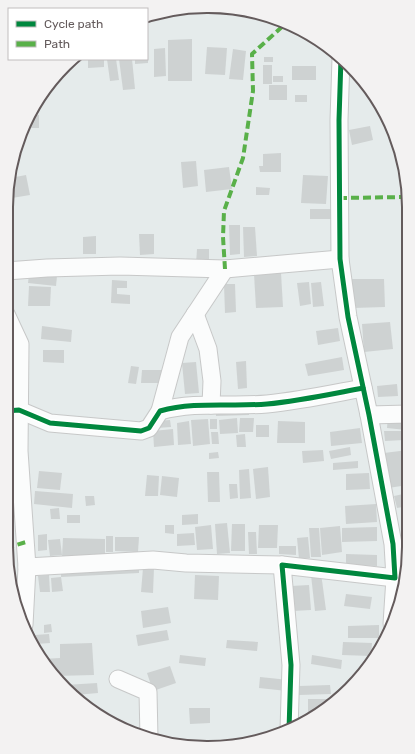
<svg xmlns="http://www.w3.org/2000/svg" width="415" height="754" font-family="Rubik,sans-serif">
<rect width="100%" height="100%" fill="#e5ebeb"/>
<g fill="#ced2d2">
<polygon points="192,39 192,81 168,81 168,40"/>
<polygon points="207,47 227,48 225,75 205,74"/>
<polygon points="165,48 166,76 154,77 154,49"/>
<polygon points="233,49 246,51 243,80 229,79"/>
<rect x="264" y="57" width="9" height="5"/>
<polygon points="88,59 104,59 104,67 88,68"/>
<polygon points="107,59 116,59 119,80 110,81"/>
<polygon points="119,59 132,59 135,89 123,90"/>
<polygon points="135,59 148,59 148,63 135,64"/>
<rect x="263" y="65" width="9" height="19"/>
<rect x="292" y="66" width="24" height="14"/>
<rect x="273" y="76" width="10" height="6"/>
<rect x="269" y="85" width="18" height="15"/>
<rect x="295" y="95" width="12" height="7"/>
<polygon points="29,115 39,115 39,128 27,128 27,120"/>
<polygon points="370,126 373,140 352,145 349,130"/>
<polygon points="281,153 281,172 260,172 259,166 263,166 263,154"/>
<polygon points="196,161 198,186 183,188 181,162"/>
<polygon points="229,167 232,189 206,192 204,170"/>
<polygon points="26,175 30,195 6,199 10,178"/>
<polygon points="303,175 328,176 326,204 301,203"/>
<polygon points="256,187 270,188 269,195 256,195"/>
<polygon points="6,201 11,215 6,216"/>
<rect x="310" y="209" width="23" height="10"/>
<polygon points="9,218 12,233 6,234 6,219"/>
<polygon points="229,225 240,225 240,254 230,255"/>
<polygon points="243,227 255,227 257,256 244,257"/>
<polygon points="139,234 154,234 154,254 140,255"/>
<polygon points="10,235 14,251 6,253 6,236"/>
<polygon points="96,236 96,254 83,254 83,237"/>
<polygon points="197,249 209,249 209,264 196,264"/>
<polygon points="281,273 283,307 256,308 254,274"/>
<polygon points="29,274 57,276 56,286 28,283"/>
<polygon points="352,279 384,279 385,307 353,308"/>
<polygon points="112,280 127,281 127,288 117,288 117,294 130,295 130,304 111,303"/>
<polygon points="309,282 311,304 300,306 297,283"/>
<polygon points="321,282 324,306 313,307 311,283"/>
<polygon points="224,284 235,284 236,312 225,313"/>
<polygon points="29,286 51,287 50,306 28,306"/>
<polygon points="390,322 393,349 364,352 362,324"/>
<polygon points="42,326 72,330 71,342 41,339"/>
<polygon points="338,328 340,341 318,345 316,331"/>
<polygon points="43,350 64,350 64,363 43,362"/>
<polygon points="342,357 344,370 308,376 305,364"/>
<polygon points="246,361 247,388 238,389 236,362"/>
<polygon points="196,362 199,393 185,394 182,363"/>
<polygon points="131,366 139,367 136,384 128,383"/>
<polygon points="142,370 163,370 163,383 141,383"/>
<polygon points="397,384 398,396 378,397 377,386"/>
<polygon points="249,409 249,415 216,416 216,410"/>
<polygon points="388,415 407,416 406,430 387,428"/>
<polygon points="237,418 238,433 220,434 219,420"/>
<polygon points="240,418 254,418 253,432 239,432"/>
<polygon points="208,419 210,444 193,446 191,420"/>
<rect x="210" y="419" width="7" height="10"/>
<polygon points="170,420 171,427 157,428 157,421"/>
<polygon points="189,421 191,444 178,445 177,423"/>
<polygon points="278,421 305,422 305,443 277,443"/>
<rect x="256" y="425" width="13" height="12"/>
<polygon points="360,428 362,443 331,446 330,432"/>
<polygon points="173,429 174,445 154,447 153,431"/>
<polygon points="384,431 403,431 404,440 385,441"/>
<polygon points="211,432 218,432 219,444 212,444"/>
<polygon points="245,434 246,447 237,447 236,435"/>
<polygon points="350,447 351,455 331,459 329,451"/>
<polygon points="323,450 324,461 303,463 302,451"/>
<polygon points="408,450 408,485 388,488 384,453"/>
<polygon points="218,452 219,458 209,459 209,453"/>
<polygon points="358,461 358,468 333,470 333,463"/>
<polygon points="268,467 270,497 256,499 253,469"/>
<polygon points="249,469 251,498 240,499 239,470"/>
<polygon points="39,471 62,473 60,490 37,488"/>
<polygon points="207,472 219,472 220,502 208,502"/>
<polygon points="369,473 370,489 346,490 346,474"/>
<polygon points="147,475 159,476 158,496 145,496"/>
<polygon points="162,476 179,478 177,497 160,495"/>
<polygon points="229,484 237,484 238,498 230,499"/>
<polygon points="35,491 73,494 72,508 34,504"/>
<polygon points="408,493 408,506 397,508 394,496"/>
<polygon points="85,496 94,496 95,505 86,506"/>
<polygon points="376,504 377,522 346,524 345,506"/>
<polygon points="59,508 60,519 51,519 50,509"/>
<polygon points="198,514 198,524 182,525 182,515"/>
<rect x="67" y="515" width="13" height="8"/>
<polygon points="227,523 230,553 217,554 215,524"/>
<polygon points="408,523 408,531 402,532 401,524"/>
<polygon points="232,524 245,524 245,551 231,551"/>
<polygon points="165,525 174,525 174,534 165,533"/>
<polygon points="211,525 213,549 197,550 195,527"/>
<polygon points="259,525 278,525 277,548 258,548"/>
<polygon points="340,526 342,552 322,555 320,528"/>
<polygon points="377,527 377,541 342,542 342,528"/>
<polygon points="309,528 319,528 321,557 311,557"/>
<polygon points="248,532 256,532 257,554 249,554"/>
<polygon points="194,533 195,545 177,546 177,534"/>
<polygon points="47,534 47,550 38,551 38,535"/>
<rect x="106" y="536" width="7" height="16"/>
<polygon points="115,537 139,537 138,552 115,551"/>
<polygon points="308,537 310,558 299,559 297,538"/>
<polygon points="63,538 105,539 105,557 62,556"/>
<polygon points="60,539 62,555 50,556 48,540"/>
<polygon points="404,542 409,542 408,563 405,564"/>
<polygon points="279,546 296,546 296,555 279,554"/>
<polygon points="346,554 377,555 377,566 346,565"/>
<polygon points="139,563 139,573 61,577 61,567"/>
<polygon points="143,568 154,568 153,593 141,592"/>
<polygon points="321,573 326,610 315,611 311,575"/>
<polygon points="49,575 50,592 40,592 38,576"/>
<polygon points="195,575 219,576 218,600 194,599"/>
<polygon points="61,577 63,591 52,592 51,578"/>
<polygon points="309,585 311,610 293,611 291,586"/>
<polygon points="346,594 372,597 370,609 344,606"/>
<polygon points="168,607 171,623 143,628 141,611"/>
<polygon points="51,624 52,632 44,633 44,625"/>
<polygon points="379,625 379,638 348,638 348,626"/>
<polygon points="167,630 169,640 138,646 136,635"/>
<polygon points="49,634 50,643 36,644 35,635"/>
<polygon points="227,640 258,642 257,651 226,648"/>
<polygon points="343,642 372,643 371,656 342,655"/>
<polygon points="92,643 94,675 55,676 48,669 42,659 60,658 60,644"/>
<polygon points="180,655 206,658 205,666 179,663"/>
<polygon points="312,655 342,660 341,669 311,664"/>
<polygon points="170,666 176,683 153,691 147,673"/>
<polygon points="260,677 289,680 287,691 259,688"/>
<polygon points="97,683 98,693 75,695 65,685"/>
<polygon points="330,685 331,694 299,695 299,686"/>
<polygon points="308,699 336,699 336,701 308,718"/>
<polygon points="189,708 210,708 210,723 190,724"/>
</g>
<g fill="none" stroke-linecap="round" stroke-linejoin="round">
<g stroke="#c7c8c8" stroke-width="19">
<g id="minor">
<polyline points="6,271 47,268 120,266 225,269 340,259"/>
<polyline points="6,314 20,344 19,451 27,567 24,625"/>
<polyline points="195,314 208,349 212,381 211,405"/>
<path d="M6,411L19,410L50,423L141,431L149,428L160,411C195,401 231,407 267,404C299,401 331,394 363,388"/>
<polyline points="160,411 180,337 225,269"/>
<polyline points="369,415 408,414"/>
<polyline points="27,567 153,560 186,563 282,565"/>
<polyline points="392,624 395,578"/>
<polyline points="118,679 148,692 149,738"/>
<polyline points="289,730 291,665 282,565 395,578 393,544 369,415 348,317 340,259 339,120 341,58"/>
</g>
</g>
<use href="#minor" stroke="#fbfcfc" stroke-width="17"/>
<g stroke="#59b049" stroke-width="4" stroke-dasharray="8 4" stroke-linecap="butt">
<polyline points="339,198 407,197"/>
<polyline points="225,269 223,237 224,211 243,158 253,91 252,54 284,25"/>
<polyline points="6,548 26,542"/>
</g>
<g stroke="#fff" stroke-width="8">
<g id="cycleway">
<path d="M6,411L19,410L50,423L141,431L149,428L160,411C195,401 231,407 267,404C299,401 331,394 363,388"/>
<polyline points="289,730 291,665 282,565 395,578 393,544 369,415 348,317 340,259 339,120 341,58"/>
</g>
</g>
<use href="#cycleway" stroke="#00873e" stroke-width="5"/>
</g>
<path d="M0 0H415V754H0ZM207 13H208A194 194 0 0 1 402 207V547A194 194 0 0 1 208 741H207A194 194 0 0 1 13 547V207A194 194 0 0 1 207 13Z" fill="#f3f2f2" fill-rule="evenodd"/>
<path fill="none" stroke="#645b5c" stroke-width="2" d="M207 13H208A194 194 0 0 1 402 207V547A194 194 0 0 1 208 741H207A194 194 0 0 1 13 547V207A194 194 0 0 1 207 13Z"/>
<rect x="8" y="8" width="140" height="52" fill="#ffffff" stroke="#c1bdbe"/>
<rect x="16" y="21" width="20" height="6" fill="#00873e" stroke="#c1bdbe"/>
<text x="44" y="28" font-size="12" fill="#645b5c">Cycle path</text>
<rect x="16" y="41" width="20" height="6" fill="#59b049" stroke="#c1bdbe"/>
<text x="44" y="48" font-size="12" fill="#645b5c">Path</text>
</svg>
